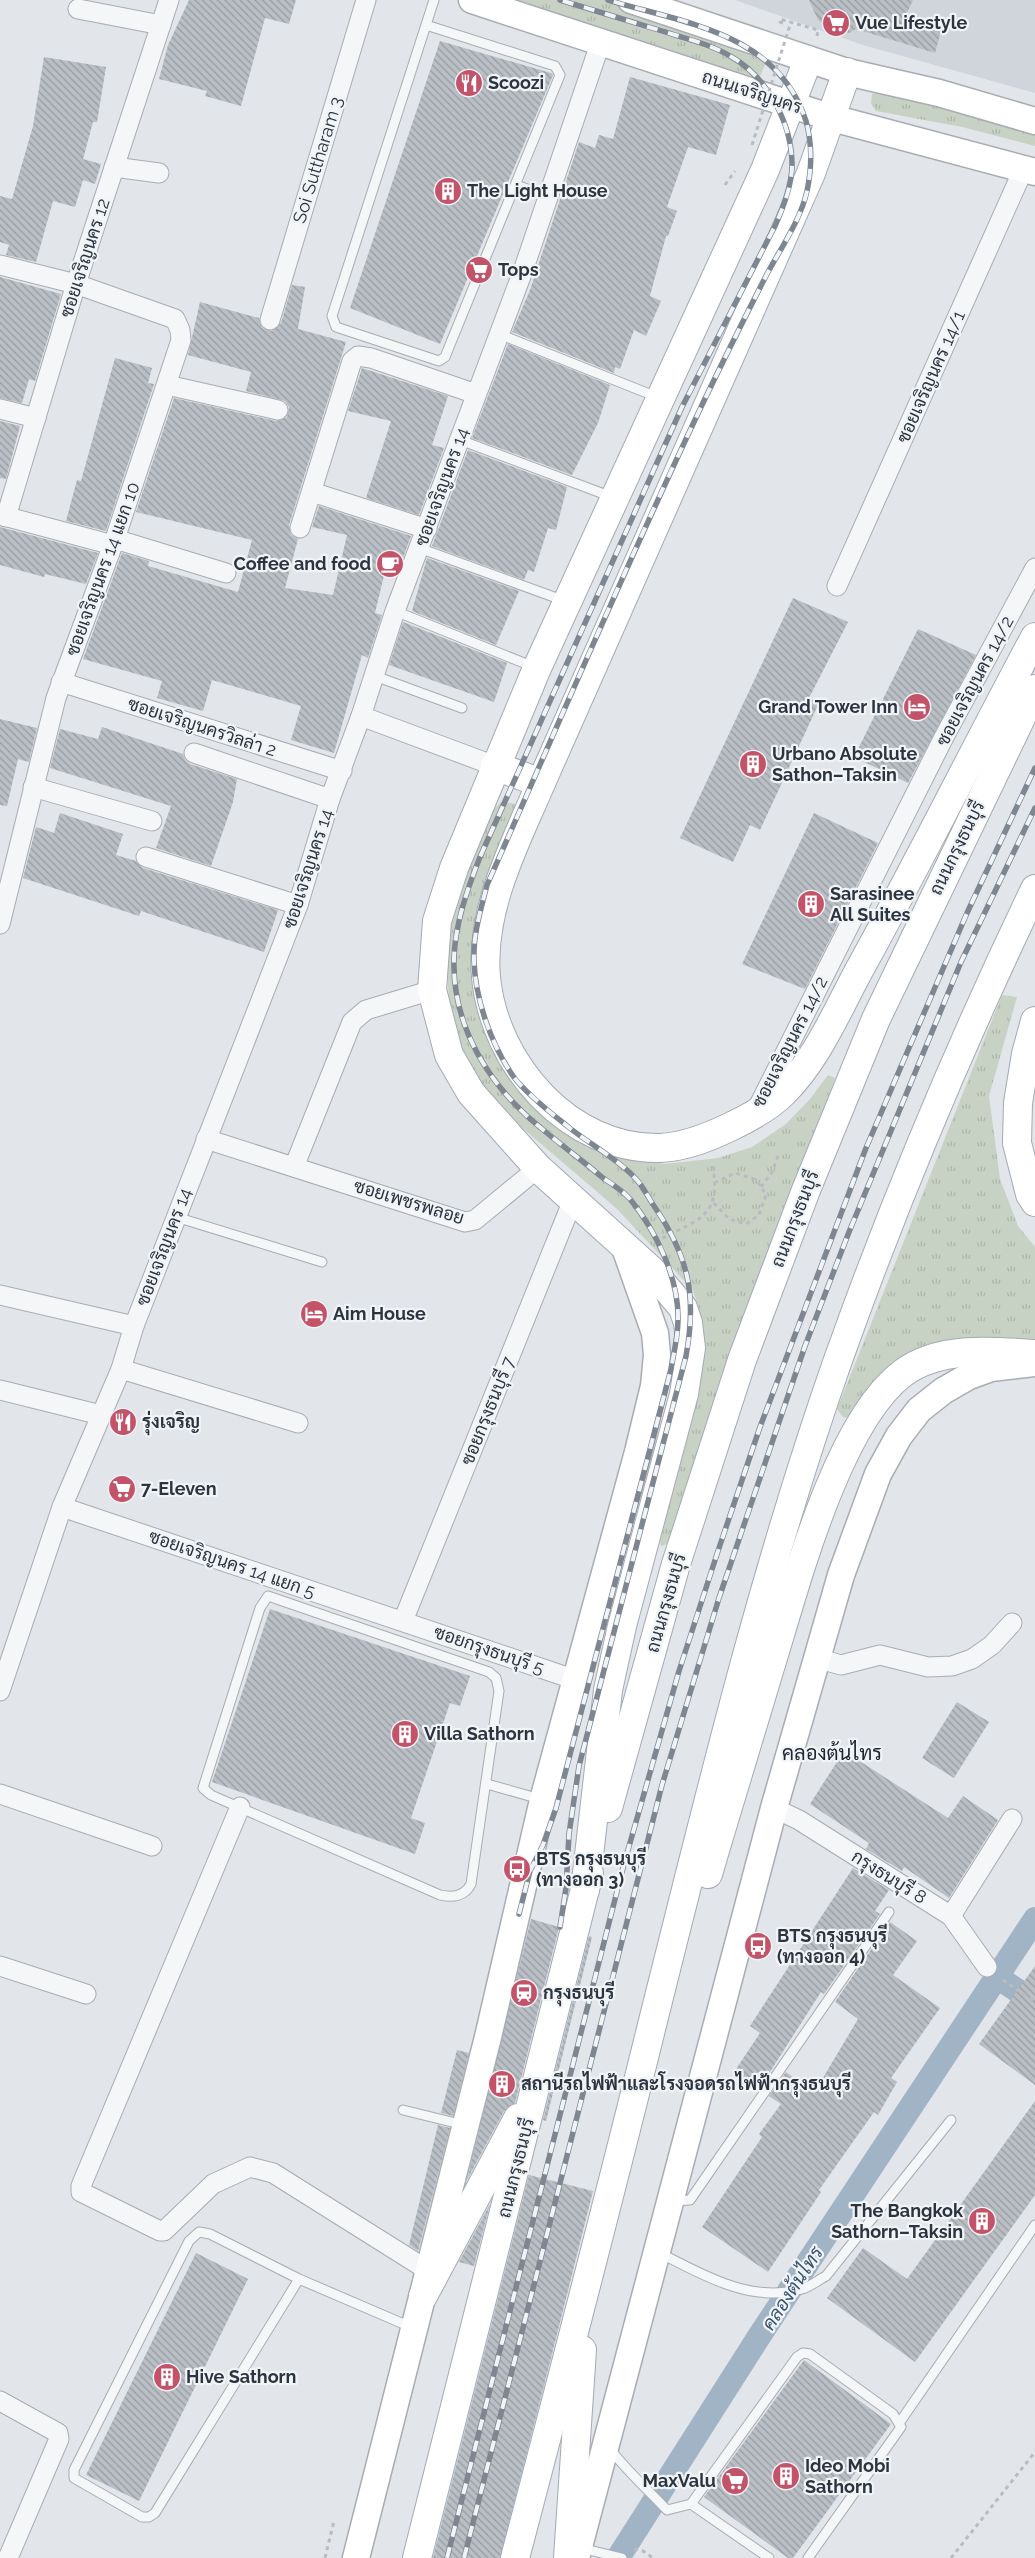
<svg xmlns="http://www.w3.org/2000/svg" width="1035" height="2558" font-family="Raleway,Sarabun,sans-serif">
<defs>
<pattern id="grass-tufts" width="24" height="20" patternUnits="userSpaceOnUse" patternTransform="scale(1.25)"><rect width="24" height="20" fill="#c8d2c4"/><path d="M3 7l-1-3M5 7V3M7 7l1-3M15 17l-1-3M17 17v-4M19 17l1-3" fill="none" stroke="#acb5a9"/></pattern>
<pattern id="building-back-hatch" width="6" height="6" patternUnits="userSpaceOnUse" patternTransform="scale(1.25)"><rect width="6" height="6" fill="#babfc5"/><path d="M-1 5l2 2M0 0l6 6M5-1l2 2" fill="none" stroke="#979ca1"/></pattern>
</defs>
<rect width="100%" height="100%" fill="#e2e5e9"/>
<polygon fill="#d0d4db" points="735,0 1035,0 1035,93 863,45"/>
<g fill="url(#grass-tufts)">
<polygon points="501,0 620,0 770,53 757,83"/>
<polygon points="884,91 1012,125 1035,135 1035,146 962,127 876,111 871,103 872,94"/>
<polygon points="501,802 517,804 488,891 504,1054 636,1159 665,1164 718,1158 752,1147 786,1124 810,1099 828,1075 835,1078 675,1524 667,1544 661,1546 660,1542 676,1477 701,1335 700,1313 693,1290 616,1208 513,1120 482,1085 462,1052 449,1000 446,959 449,915 494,809"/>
<polygon points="1002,995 1017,997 989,1096 1000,1179 1018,1226 1035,1247 1035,1346 933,1349 855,1419 843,1417 837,1409"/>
</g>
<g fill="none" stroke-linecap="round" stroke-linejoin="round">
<g stroke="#a0b4c6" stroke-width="24">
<polyline points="997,1977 1035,2002"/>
<polyline points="618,2558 760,2335 1035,1919"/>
</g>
</g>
<g fill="url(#building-back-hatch)">
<polygon points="189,0 296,0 289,24 265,18 241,106 205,96 207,91 159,79 168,45"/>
<polygon points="809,0 913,0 905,17 942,28 935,53 856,29 849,33 833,32 818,20"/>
<polygon points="440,41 551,73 553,75 440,344 350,308"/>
<polygon points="44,57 106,67 97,122 93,122 83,159 101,164 95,184 83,180 75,207 53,201 36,262 6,255 9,245 0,242 0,196 12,199 33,126"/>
<polygon points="630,77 730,105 716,155 688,147 667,207 677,211 668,236 666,236 650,296 661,301 646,336 634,330 620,369 615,367 614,373 512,332 530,290 579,142 595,148 599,135 613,139"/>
<polygon points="0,277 61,294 35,381 29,379 22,403 0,398"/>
<polygon points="292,285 305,287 298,329 346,342 289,525 291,535 298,539 285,588 333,595 347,535 312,527 319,506 411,536 400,566 387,563 375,613 382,615 368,658 362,655 334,753 291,740 301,706 212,680 203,711 157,698 162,681 83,659 122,553 149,561 148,566 238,592 252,540 136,512 174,398 276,421 287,417 289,407 285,401 246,391 251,372 188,355 200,302 259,318 262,328 272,331 281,323"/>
<polygon points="508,344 610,385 598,423 572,475 472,438"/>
<polygon points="115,358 152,368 148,383 154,384 106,531 66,521 77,480 81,481"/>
<polygon points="362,368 448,396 432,445 444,448 419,515 366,498 391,421 348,411"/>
<polygon points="0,421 20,426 6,479 0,478"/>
<polygon points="468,450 567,487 556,530 548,528 534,572 528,570 524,580 432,546"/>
<polygon points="0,527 98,553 86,584 45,574 44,577 0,565"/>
<polygon points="427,558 519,591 496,645 412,611"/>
<polygon points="793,598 848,622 809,698 819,703 760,830 750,825 733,862 680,838"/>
<polygon points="403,622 507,663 494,702 389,665"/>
<polygon points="918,629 976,655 908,783 854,757"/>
<polygon points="0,719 37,728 29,762 18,759 7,806 0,805"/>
<polygon points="102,727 183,754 185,760 190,764 237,779 233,802 211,866 156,848 171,806 50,768 60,729 98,739"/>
<polygon points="60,813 123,834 116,855 136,861 143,868 278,910 264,952 141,911 139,916 23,878 36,827 54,833"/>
<polygon points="814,813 878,843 805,989 742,964"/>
<polygon points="270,1609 470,1676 460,1706 450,1703 411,1818 425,1823 415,1854 212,1782"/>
<polygon points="957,1702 989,1722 954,1778 922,1758"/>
<polygon points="844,1751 948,1818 963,1796 998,1820 949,1898 904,1867 902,1871 866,1849 869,1843 810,1804"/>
<polygon points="853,1868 889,1890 875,1911 880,1914 824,1994 821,1992 759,2089 734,2072 760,2033 750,2026"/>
<polygon points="531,1919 559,1927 515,2103 504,2111 467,2180"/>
<polygon points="890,1922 917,1941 893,1975 940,2008 891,2078 897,2082 878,2115 874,2112 819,2190 821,2192 768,2272 702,2227 762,2137 759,2134 781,2104 769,2096 786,2072 814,2093 858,2019 835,2002"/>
<polygon points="589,1936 592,1937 546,2121 543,2120"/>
<polygon points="1035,1966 1035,2085 979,2044"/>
<polygon points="457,2050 469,2053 453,2116 441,2113"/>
<polygon points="1035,2101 1035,2195 915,2362 827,2298 863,2248 907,2279"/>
<polygon points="438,2125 450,2128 418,2251 409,2245"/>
<polygon points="529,2175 593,2191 551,2358 500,2558 433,2558"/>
<polygon points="490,2204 474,2266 459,2262"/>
<polygon points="196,2253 248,2279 139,2501 86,2475"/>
<polygon points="804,2360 891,2424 793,2558 788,2558 704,2497"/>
</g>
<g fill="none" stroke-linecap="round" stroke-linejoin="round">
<g stroke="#a8acb3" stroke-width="11">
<g id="lane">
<polyline points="426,25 555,66 560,75 445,357 439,361 336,327 332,316 434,0"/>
<polyline points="516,185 549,197"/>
<polyline points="499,334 657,397"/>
<polyline points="460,440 612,497"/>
<polyline points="419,548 565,601"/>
<polyline points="395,611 534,667"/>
<polyline points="375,676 462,708"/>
<polyline points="176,1217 322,1262"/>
<path d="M268,1596L489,1672L496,1678L499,1691L471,1884C465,1896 453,1898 440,1895L211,1795L203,1788L260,1608Z"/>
<polyline points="487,1784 540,1799"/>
<polyline points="403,2110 464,2125"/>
<polyline points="674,2201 690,2200 889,1912"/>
<path d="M658,2252C701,2274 751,2304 802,2289C810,2287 818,2280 826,2276L951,2120"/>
<polyline points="299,2279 155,2513 149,2517 142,2517 74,2478 74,2470 189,2241 199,2232 210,2234 299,2279 413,2328"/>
<polyline points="900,2422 1035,2225"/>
<path d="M610,2449C627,2471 648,2490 667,2510L691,2504L797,2357L803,2353L810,2354L893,2414L901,2427L808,2558"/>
<polyline points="691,2504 769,2558"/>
<polyline points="581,2548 622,2558"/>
</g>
</g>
<g stroke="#a8acb3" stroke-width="21">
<g id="street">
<polyline points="78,9 161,25"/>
<polyline points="114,167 159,173"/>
<polyline points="0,265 76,284 175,319 180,330 181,340 115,539 56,698 0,924"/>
<polyline points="270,320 366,0"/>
<polyline points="167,385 278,410"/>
<polyline points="0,409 36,418"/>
<polyline points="312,492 427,529"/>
<polyline points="0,515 113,545"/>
<polyline points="6,517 76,284 169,0"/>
<polyline points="300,528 352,361 358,356 371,358 476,394"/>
<polyline points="115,539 226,573"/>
<polyline points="837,586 1024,168"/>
<polyline points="61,682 342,771"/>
<polyline points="361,716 495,766"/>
<polyline points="194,753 330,799"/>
<polyline points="33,787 152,821"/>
<polyline points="146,857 298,905"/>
<polyline points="755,1113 943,739 1035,568"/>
<polyline points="206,1139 465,1222 475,1220 538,1168"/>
<polyline points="294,1167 352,1022 366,1010 432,990"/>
<polyline points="0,1295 134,1326"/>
<polyline points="121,1369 298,1423"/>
<polyline points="0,1390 101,1415"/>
<polyline points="62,1507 576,1680"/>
<polyline points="403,1621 573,1200"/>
<polyline points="816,1658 841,1665 880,1655 928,1667 952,1666 972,1659 992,1645 1012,1623"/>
<polyline points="0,1691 62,1507 121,1369 134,1326 298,905 330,799 361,716 395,611 523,271 601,41"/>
<polyline points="0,1794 152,1846"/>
<polyline points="240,1807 81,2186 81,2192 160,2231 164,2231 213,2184 250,2167 273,2173 429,2271"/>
<polyline points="774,1808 799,1820 951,1916 987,1967"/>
<polyline points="951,1916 1012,1819"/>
<polyline points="0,1966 86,1994"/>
<polyline points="0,2401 58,2433 59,2439 8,2558"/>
</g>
</g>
<g stroke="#a8acb3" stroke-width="29">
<g id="secondary">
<polyline points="472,0 832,118 1035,172"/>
<polyline points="631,0 847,72 939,93 1035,121"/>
<polyline points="356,2558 488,2037 543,1800 638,1452 654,1386 657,1355 655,1333 624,1245"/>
<polyline points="576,2558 774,1808 841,1575 878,1474 899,1436 919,1410 943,1391 969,1376 991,1368 1035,1363"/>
</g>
</g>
<g stroke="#a2aab4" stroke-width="30">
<g id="primary">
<path d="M847,72L811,173L541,783C515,844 480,909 486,977C494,1064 569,1150 660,1148C685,1147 709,1137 730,1127C749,1118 768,1108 783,1093C818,1059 839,1006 863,963C922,856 977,745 1035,637"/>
<polyline points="495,766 541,783"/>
<polyline points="1035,1021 1026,1054 1018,1103 1017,1143 1030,1194 1035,1202"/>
<polyline points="608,1808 676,1564 742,1360 806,1190 876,1019 1035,689"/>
<path d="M708,1874C728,1806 749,1738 769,1671C794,1591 836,1423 903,1373C939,1346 992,1351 1035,1354"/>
<polyline points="585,1890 608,1690 622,1626 684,1394 691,1348 688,1323 683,1308 652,1271 538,1168 471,1093 449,1055 432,990 437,921 454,868 537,668 765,170 808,60"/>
<polyline points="423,2296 518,2118"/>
<polyline points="417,2558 589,1873"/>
<path d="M515,2558C562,2379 609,2200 653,2021C709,1799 762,1576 838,1360C895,1200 961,1043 1035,889"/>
<polyline points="568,2558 582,2350"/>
</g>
</g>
<g stroke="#b8bcc1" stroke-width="3" stroke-dasharray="4 4" stroke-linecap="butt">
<polyline points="783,23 780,22 780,19 818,30 817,36"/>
<polyline points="725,185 735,171"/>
<polyline points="761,1187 772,1172 779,1153"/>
<polyline points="714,1203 729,1219 746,1224 759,1215 766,1195 757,1180 735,1173 716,1182"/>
<path d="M655,1242C699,1218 723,1219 712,1162"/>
<polyline points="1003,1980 1035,2002"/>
<polyline points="634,2549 643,2551 653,2558"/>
<polyline points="325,2558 334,2521"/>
<polyline points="951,2558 1035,2452"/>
</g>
<use href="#lane" stroke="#f4f6f8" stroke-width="9"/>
<use href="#street" stroke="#f4f6f8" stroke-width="19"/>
<use href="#secondary" stroke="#fff" stroke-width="26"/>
<use href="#primary" stroke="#fff" stroke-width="28"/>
<g stroke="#7d8691" stroke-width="5.5">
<g id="rail">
<path d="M519,1914L530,1871L543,1845L556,1808L671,1369C674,1352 678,1336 678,1320C679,1278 656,1231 630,1199C623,1191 612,1184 603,1178C583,1161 561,1145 541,1128C490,1087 452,1027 454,959C455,924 467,890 480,857L682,407L775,226C783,208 791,188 792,168C793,125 768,77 730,56C710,44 684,38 662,31C628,21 594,10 560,0"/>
<path d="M560,1927L566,1888L569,1834L579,1766L686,1356C697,1296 689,1257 654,1206C648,1197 643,1186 635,1178C618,1159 586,1142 566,1125C552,1114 523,1090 513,1076C491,1044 475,999 474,960C473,934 481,909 487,885C558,725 627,563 702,405C723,361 745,317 767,274C781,248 801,219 807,191C812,168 812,143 806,121C778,33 684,23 608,0"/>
<polyline points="447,2558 624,1864 679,1671 718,1551 760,1427 866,1148 967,913 1035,768"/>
<polyline points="464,2558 662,1785 719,1598 805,1346 849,1232 961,962 1035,808"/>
</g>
</g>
<use href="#rail" stroke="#f1f4f7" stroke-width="4" stroke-dasharray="11" stroke-linecap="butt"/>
<polyline stroke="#b8bcc1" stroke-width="3" stroke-dasharray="4 4" stroke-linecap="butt" points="752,145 790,25"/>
</g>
<defs>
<g id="supermarket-disc" transform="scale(1.4375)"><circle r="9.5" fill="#c25369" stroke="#f1f4f7"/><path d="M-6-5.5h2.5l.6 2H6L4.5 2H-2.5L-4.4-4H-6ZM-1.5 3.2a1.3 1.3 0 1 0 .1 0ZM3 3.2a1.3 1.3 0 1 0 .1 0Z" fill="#fff"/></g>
<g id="restaurant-disc" transform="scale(1.4375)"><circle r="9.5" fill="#c25369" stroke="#f1f4f7"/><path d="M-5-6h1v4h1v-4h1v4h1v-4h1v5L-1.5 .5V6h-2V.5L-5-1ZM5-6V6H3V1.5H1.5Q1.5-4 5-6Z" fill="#fff"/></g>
<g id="building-disc" transform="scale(1.4375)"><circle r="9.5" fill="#c25369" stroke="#f1f4f7"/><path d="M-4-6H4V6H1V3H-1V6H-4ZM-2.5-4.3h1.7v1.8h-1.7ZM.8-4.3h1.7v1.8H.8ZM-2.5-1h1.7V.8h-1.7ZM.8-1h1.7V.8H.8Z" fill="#fff"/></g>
<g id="cafe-disc" transform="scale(1.4375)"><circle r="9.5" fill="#c25369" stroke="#f1f4f7"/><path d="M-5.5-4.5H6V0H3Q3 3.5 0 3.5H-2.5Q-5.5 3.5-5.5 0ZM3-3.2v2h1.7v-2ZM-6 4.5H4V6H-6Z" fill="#fff"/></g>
<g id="hotel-disc" transform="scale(1.4375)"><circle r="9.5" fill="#c25369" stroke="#f1f4f7"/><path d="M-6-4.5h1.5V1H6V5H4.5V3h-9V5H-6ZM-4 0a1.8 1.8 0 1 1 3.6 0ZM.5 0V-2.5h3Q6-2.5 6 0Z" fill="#fff"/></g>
<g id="bus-disc" transform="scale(1.4375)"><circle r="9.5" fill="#c25369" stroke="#f1f4f7"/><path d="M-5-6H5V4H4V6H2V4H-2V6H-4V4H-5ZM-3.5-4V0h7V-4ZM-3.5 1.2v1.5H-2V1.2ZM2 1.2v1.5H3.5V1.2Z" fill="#fff"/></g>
<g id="station-disc" transform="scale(1.4375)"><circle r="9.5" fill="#c25369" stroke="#f1f4f7"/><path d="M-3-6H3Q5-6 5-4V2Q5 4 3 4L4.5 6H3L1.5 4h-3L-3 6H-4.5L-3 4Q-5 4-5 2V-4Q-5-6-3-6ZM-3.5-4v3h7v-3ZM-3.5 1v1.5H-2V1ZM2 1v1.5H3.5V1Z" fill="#fff"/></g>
</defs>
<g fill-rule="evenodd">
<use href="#supermarket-disc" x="836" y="23"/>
<use href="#restaurant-disc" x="469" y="83"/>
<use href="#building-disc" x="448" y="191"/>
<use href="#supermarket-disc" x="479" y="270"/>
<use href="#cafe-disc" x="390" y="564"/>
<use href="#hotel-disc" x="917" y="707"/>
<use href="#building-disc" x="753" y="764"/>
<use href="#building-disc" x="811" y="904"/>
<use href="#hotel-disc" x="314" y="1314"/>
<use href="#restaurant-disc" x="123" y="1422"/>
<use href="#supermarket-disc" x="122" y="1489"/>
<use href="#building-disc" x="405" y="1734"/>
<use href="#bus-disc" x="517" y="1869"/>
<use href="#bus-disc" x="758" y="1946"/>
<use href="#station-disc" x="524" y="1993"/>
<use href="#building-disc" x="502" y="2084"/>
<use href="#building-disc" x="982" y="2221"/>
<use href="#building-disc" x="167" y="2377"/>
<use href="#building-disc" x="786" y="2476"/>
<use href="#supermarket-disc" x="735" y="2481"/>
</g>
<g text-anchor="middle" stroke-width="4.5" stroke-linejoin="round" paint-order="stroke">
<g font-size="18" font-weight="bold" fill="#2c3440" stroke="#f1f4f7" text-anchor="start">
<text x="855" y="29">Vue Lifestyle</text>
<text x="488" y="89">Scoozi</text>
<text x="467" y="197">The Light House</text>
<text x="498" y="276">Tops</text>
<text x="371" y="570" text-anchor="end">Coffee and food</text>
<text x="898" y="713" text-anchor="end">Grand Tower Inn</text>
<text x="772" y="760">Urbano Absolute<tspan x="772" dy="21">Sathon–Taksin</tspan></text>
<text x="830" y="900">Sarasinee<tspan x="830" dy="21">All Suites</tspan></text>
<text x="333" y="1320">Aim House</text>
<text x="142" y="1428">รุ่งเจริญ</text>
<text x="141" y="1495">7-Eleven</text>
<text x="424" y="1740">Villa Sathorn</text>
<text x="536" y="1865">BTS กรุงธนบุรี<tspan x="536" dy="21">(ทางออก 3)</tspan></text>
<text x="777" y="1942">BTS กรุงธนบุรี<tspan x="777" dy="21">(ทางออก 4)</tspan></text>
<text x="543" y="1999">กรุงธนบุรี</text>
<text x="521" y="2090">สถานีรถไฟฟ้าและโรงจอดรถไฟฟ้ากรุงธนบุรี</text>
<text x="963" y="2217" text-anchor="end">The Bangkok<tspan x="963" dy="21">Sathorn–Taksin</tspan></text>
<text x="186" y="2383">Hive Sathorn</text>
<text x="805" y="2472">Ideo Mobi<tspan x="805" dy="21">Sathorn</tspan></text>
<text x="716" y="2487" text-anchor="end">MaxValu</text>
</g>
<g font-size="18" fill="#2c3440" stroke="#f1f4f7">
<text transform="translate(752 92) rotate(18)" y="6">ถนนเจริญนคร</text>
<text transform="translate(318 160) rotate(-73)" y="6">Soi Suttharam 3</text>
<text transform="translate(85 258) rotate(-72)" y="6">ซอยเจริญนคร 12</text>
<text transform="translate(931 377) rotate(-66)" y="6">ซอยเจริญนคร 14/1</text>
<text transform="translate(442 487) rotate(-70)" y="6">ซอยเจริญนคร 14</text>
<text transform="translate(103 569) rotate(-70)" y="6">ซอยเจริญนคร 14 แยก 10</text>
<text transform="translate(975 681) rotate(-62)" y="6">ซอยเจริญนคร 14/2</text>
<text transform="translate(202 727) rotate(18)" y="6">ซอยเจริญนครวิลล่า 2</text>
<text transform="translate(957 848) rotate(-64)" y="6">ถนนกรุงธนบุรี</text>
<text transform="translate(308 869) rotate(-72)" y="6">ซอยเจริญนคร 14</text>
<text transform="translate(790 1042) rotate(-63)" y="6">ซอยเจริญนคร 14/2</text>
<text transform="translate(409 1202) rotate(17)" y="6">ซอยเพชรพลอย</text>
<text transform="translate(795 1219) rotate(-69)" y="6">ถนนกรุงธนบุรี</text>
<text transform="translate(164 1247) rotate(-69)" y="6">ซอยเจริญนคร 14</text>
<text transform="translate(488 1411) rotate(-68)" y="6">ซอยกรุงธนบุรี 7</text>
<text transform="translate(232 1564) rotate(19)" y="6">ซอยเจริญนคร 14 แยก 5</text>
<text transform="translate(666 1603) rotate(-74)" y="6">ถนนกรุงธนบุรี</text>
<text transform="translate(489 1650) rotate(19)" y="6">ซอยกรุงธนบุรี 5</text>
<text transform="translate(889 1877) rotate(32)" y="6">กรุงธนบุรี 8</text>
<text transform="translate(516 2168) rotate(-76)" y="6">ถนนกรุงธนบุรี</text>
</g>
<g font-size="19" font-style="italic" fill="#395470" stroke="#f1f4f7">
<text transform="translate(792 2288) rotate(-57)" y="7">คลองต้นไทร</text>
</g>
<g font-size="20" fill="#1e2530" stroke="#f1f4f7">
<text x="832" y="1760">คลองต้นไทร</text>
</g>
</g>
</svg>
